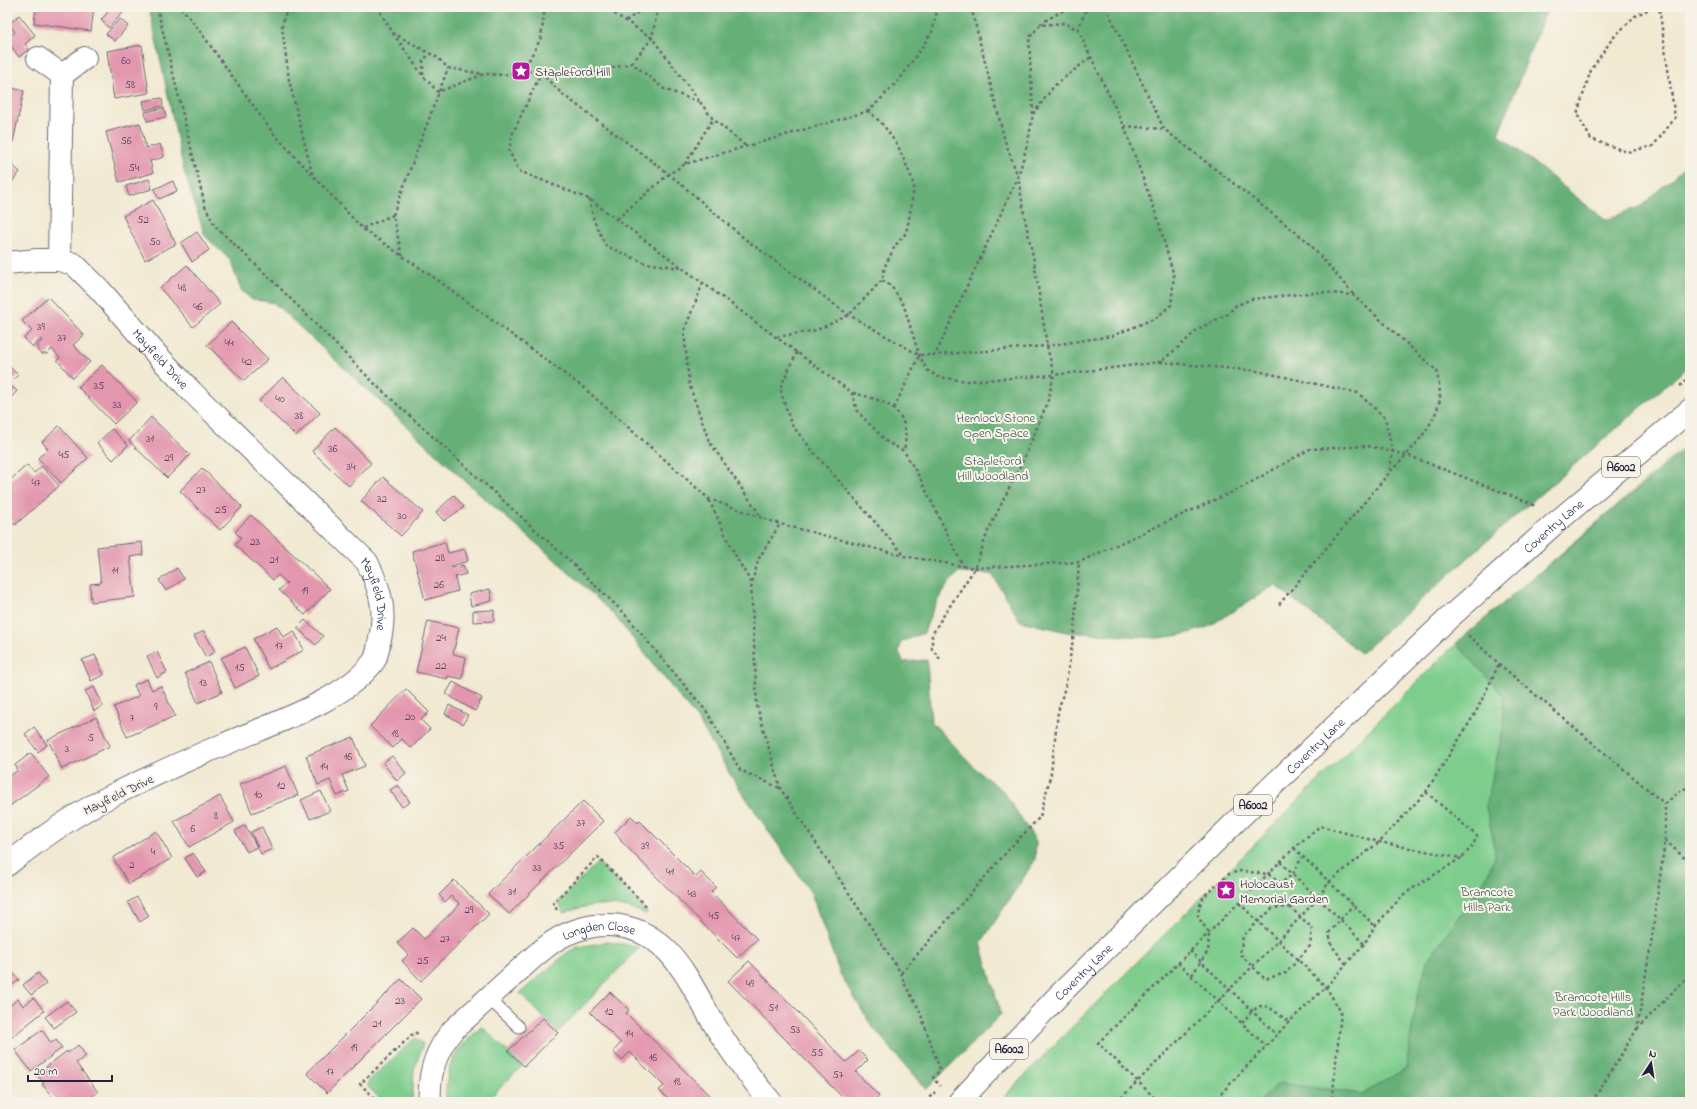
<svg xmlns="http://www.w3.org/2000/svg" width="1697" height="1109" font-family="'Indie Flower',sans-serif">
<rect width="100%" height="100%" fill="#f7f3e8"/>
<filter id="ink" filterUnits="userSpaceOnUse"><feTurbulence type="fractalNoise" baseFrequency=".025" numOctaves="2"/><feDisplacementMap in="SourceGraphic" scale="8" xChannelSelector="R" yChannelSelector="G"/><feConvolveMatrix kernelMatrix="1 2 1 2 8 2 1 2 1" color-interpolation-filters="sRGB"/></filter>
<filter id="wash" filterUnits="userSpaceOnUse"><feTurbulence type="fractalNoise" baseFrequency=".012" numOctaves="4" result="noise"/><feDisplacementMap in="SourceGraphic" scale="16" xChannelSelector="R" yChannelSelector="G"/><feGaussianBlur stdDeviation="0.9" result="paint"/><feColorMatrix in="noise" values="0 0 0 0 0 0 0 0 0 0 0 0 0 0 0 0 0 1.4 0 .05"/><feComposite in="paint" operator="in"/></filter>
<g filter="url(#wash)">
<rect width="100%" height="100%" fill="#f1e9d2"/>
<g fill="#7ecd8d" stroke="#507864">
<polygon points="1690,442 1690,1102 999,1102 1060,1039 1445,654"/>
<path d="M598,862L647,912L646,914C616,902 595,902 564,913L558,902Z"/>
<polygon points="607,942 623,944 639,948 558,1032 520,993 568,952 578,947"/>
<path d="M482,1026L522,1066L486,1102H446C445,1062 455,1052 482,1026Z"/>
<polygon points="415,1038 423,1044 414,1070 412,1102 384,1102 368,1087 369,1081"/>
</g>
<g fill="#66b078" stroke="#44695a">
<path d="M149,7H1552L1546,12L1498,134L1605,220L1641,206L1690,162V365L1530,503L1361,653L1275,585L1208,627L1182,635L1158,638L1067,632L1020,621L992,574L958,573C941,590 932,610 924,633L901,642L899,652L903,662L927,660L931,721L977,770L1004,792L1036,841L1035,860L981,943L1001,1014L926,1090L871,1025L840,974L811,893L731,776L698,720L614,615L568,571L477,492L274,303L251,299L241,290L230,260L205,236L184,171Z"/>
<polygon points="1690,446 1690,1102 1259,1102 1279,1083 1363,1094 1406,1068 1416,1003 1427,961 1486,878 1495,855 1494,842 1486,807 1504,725 1503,695 1456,643"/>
</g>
<g id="blocks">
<g fill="#e397af">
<polygon points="36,7 94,7 91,31 34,23"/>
<polygon points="112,7 119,7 124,11 109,28 101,20"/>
<polygon points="19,15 35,35 25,44 29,49 19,57 7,41 7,39 15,32 9,24"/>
<polygon points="120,19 128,26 115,41 106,34"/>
<polygon points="142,45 149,93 114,99 107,51"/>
<polygon points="7,82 13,83 12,88 24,91 13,142 7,141"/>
<polygon points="162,98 163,106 145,110 143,101"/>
<polygon points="164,108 166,117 147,121 145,112"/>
<polygon points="140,123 146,148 160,144 164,157 150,161 153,173 119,182 106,132"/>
<polygon points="7,161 20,172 7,188"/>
<polygon points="149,179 152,189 129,196 126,186"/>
<polygon points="173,181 177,191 159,199 154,189"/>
<polygon points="153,200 176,244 145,260 123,216"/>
<polygon points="197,232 209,250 192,262 181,243"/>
<polygon points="187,265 220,304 193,327 160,288"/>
<polygon points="48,297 84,335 73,345 90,362 73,378 57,360 60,358 52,349 47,354 42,354 38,350 38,345 42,341 41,339 33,347 24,338 32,331 22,321"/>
<polygon points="231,322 268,359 244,381 207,345"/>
<polygon points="7,364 18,375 9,384 17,391 7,402"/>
<polygon points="102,365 137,402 114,424 78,387"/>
<polygon points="283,377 320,413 296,436 259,401"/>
<polygon points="151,417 190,455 167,478 129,441"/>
<polygon points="59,426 88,458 61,483 38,458 48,449 42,442"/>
<polygon points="335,427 371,463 349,486 312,451"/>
<polygon points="112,429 128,445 113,460 97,443"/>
<polygon points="27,465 34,473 42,466 59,486 15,525 7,516 7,483"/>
<polygon points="202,468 242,507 220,530 180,491"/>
<polygon points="383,477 423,512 401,536 361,501"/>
<polygon points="454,495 464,507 444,521 436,512"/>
<polygon points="251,515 330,589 305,615 279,590 287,583 278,575 273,580 235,545 241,538 235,532"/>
<polygon points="142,542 143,555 130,557 135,597 91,602 90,584 101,583 97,547"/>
<polygon points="445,542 448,553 465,549 468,561 451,566 452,568 463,565 466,574 455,577 458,591 425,600 412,551"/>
<polygon points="177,568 184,579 166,591 159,580"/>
<polygon points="490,589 492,601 471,606 469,594"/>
<polygon points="494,610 494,621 473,622 473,611"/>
<polygon points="305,620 323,636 316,645 297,628"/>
<polygon points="428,621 459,628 453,654 466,657 462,679 448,676 447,679 416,672"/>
<polygon points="277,626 283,637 294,631 304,650 269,669 253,639"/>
<polygon points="204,631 215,652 206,657 194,636"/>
<polygon points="245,647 259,676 235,688 221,658"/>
<polygon points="157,652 167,672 157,678 147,656"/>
<polygon points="95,655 104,675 91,681 82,660"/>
<polygon points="209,662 222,692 198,703 185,673"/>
<polygon points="147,679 152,690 161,686 175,716 127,737 114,707 139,696 134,685"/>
<polygon points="453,682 482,698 475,711 446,694"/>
<polygon points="94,687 103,706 94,711 85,691"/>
<polygon points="406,689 429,712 421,720 430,729 411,748 402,739 393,748 370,726"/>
<polygon points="449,705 468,715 463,724 445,714"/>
<polygon points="96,717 110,746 62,769 48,740"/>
<polygon points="34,727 47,745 38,752 25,734"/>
<polygon points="353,737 365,766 342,775 349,791 337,796 330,780 318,785 306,756"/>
<polygon points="31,753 49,777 7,808 7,778 18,770 15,765"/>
<polygon points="392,756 406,773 397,781 383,763"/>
<polygon points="286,766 298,795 252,813 240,784"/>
<polygon points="398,785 410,802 402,807 390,790"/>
<polygon points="321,791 330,811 310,819 301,800"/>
<polygon points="220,796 234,822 189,847 174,821"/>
<polygon points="583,801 603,821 509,914 488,894"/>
<polygon points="631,816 638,823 640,821 696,877 701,872 716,887 711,892 757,939 737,958 620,840 621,839 615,832"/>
<polygon points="245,825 257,847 247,852 235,831"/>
<polygon points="262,827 272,849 261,854 251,832"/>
<polygon points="156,831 172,858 129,884 113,858"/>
<polygon points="193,853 206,872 197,877 185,858"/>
<polygon points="454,880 489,914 421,981 402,961 408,955 397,943 413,928 424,939 460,904 451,896 445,902 439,895"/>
<polygon points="137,897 149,916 140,922 128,902"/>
<polygon points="749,961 846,1062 859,1051 868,1060 856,1072 879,1096 874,1102 847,1102 728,981"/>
<polygon points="7,966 19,980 7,989"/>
<polygon points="38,973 46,984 31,995 23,985"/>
<polygon points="401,979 421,999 327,1093 307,1073"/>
<polygon points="610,992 629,1010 626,1013 716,1102 671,1102 659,1090 664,1086 630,1052 622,1060 613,1052 621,1043 590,1012"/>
<polygon points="34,998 44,1011 7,1041 7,1008 18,999 23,1006"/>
<polygon points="67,1001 76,1012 54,1028 45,1017"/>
<polygon points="543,1018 558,1033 524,1066 508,1051"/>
<polygon points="42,1030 51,1043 56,1040 62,1048 31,1071 15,1050"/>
<polygon points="78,1045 86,1056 76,1063 98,1092 85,1102 56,1102 42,1084 44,1083 38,1076 48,1069 46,1067 67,1051 68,1053"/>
</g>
</g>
</g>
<g filter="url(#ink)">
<use href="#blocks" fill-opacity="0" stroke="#6a6870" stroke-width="1"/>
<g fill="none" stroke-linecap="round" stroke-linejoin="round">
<g stroke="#6a6870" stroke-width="13">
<polyline id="lane" points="488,998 519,1027"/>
</g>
<g stroke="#6a6870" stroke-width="24">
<g id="street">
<polyline points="38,58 62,75 85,58"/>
<polyline points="59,260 62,75"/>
<path id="s1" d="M7,263L37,260H59L74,264L100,290L159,357L192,392L367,562C381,590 387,613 379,643C378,649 377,656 374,661C345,701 271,724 225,744C188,759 152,776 115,794C76,813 41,838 7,865"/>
<path id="s2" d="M430,1102C428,1074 435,1051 453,1030C474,1011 495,992 516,973C526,964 535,955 546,947C563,933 588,924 610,925C673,928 690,987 719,1032C734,1056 752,1080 771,1102"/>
</g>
</g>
<g stroke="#6a6870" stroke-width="24">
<g id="primary">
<path id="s3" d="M959,1102L1059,995L1268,790L1450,617L1553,525L1690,410"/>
</g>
</g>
<g stroke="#6a6870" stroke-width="2.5" stroke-dasharray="3 3" stroke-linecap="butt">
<polyline points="157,7 205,206 215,226 276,284 377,386 573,564 623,612 707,712 740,770 780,788"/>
<polyline points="181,7 202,34 273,133 363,229 439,281 584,388 709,499 780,524 904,556 975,568 1079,562 1241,488 1310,449 1368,446 1407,455 1530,503 1536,507"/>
<polyline points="287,7 282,27 289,80 313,177"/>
<polyline points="377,7 393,33 438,58 448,68 483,74"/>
<path d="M938,7L932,32L900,79L869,111L884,126L898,146L911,176L914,187L909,219L906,233L895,246L885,266L882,280L892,287L904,306L919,355L927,370L938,377L967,381L1054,375L1160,362L1180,346L1198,329L1228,314L1235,306L1252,299L1320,292L1353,295L1437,371C1438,379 1440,388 1440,396C1439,422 1407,455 1389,473L1277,607"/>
<polyline points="1106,7 1164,129 1307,241 1353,294"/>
<polyline points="1653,7 1635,16 1612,39 1591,70 1577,114 1591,139 1627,152 1653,146 1675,118 1659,7"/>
<polyline points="626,21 645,7"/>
<polyline points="1040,24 1069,7"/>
<polyline points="1078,30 1084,14 1090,7"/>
<polyline points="393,33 423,76 438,92 484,74 504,75 523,71 541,73 512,135 509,151 519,171 589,199 852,393 857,411 887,442 904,451 921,480 963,566"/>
<polyline points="632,63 652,38 658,7"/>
<polyline points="523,71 541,38 545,7"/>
<polyline points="541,73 561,93 669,174 745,239 849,315 919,355 935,355 1047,346 1112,336 1156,318 1171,305 1174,276 1157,217 1124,126 1078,30 1065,23 1040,25 1029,38 1033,114 1028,142 1018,177 935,355"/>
<polyline points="541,73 584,75 632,63 664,89 700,102 652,38 604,7"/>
<polyline points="423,75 423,60 430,54"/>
<polyline points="700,102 713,119 747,147"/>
<polyline points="1033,114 1055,85 1091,57"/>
<polyline points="1124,126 1163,129"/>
<polyline points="685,164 713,119"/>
<polyline points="589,199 594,221 606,246 645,263 682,268"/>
<polyline points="617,219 669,174 685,164 869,111"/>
<polyline points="363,228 393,215"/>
<polyline points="402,256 393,215 448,68"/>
<polyline points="703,283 684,331 689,384 709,441 762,518"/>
<polyline points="777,337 817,330 849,315 882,280"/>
<polyline points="797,352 780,388 791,424 817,456 904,555"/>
<polyline points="1160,362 1257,371 1358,393 1385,418 1393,452 1389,472"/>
<polyline points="1680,386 1690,377"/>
<path d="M853,393C887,401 912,409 904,451"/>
<polyline points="894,408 919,356"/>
<polyline points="709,500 737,559 751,582 757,706 780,788 901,973 904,983 919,1009 940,1070 933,1078 940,1086"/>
<polyline points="752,582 759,558 780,524"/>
<polyline points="1468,635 1499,664 1665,804"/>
<polyline points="940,659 932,649 932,635 940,621 975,568 988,531 1025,456 1047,404 1054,375 1047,346 1034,261 1026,224 1018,177 1005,141 971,7"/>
<polyline points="1426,792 1477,836 1472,847 1461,858"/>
<polyline points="1665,804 1680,791 1690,786"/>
<polyline points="1665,840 1690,863"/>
<polyline points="1294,848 1375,926"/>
<polyline points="1280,862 1341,920 1364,944"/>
<polyline points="1239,903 1326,987 1341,1012 1332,1102"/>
<polygon points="1290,907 1312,928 1310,946 1286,973 1265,979 1240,954 1243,936 1273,908"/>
<polyline points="557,910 553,903 598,857 646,906"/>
<polyline points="1190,951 1277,1035"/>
<polyline points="1178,963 1266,1046"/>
<polyline points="1346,964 1332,946 1329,933 1353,905"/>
<polyline points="901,973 1011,847 1040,817 1051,773 1058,712 1066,683 1074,633 1079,562"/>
<polyline points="1192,975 1208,951 1209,933 1198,917 1199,907 1204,896 1229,874 1240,871 1268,874 1281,883 1293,874 1302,857"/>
<polyline points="1242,1023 1252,1011 1260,1006 1269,1007 1289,1022"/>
<polyline points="1637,1029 1690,974"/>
<polyline points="379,1102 360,1084 415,1032 419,1035"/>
<polyline points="925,1102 935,1092"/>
<polyline points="1117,1102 1278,941 1318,898 1329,882 1379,842 1426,792 1476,712 1499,664"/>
<polyline points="1159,1102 1098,1043 1294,848 1320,826 1379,842 1461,858 1404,894 1375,926 1364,944 1326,987 1289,1022 1213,1102"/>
<polyline points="1592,1102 1637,1029 1652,937 1665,840 1665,804"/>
</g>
<use href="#lane" stroke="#fff" stroke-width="11"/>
<use href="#street" stroke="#fff" stroke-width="22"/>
<use href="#primary" stroke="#fff" stroke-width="22"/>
</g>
</g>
<defs>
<g id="sight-square" transform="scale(1)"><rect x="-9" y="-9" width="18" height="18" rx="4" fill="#b5179e" stroke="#f7f3e8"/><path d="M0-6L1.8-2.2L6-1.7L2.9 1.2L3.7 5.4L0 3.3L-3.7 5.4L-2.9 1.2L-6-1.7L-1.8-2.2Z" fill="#fff"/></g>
</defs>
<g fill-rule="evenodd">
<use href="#sight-square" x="521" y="71"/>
<use href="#sight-square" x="1226" y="890"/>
</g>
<g text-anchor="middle" stroke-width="4" stroke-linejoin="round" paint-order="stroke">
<g font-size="11" fill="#523f58">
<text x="126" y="64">60</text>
<text x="130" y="88">58</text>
<text x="126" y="144">56</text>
<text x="134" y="171">54</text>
<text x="143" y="223">52</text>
<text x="155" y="245">50</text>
<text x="182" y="291">48</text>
<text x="198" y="310">46</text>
<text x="41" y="330">39</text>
<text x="62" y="341">37</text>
<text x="229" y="346">44</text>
<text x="247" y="365">42</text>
<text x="99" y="389">35</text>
<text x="280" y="402">40</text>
<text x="117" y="408">33</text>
<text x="299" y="419">38</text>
<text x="150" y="442">31</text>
<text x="333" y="452">36</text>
<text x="64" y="458">45</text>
<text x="169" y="461">29</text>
<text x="351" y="470">34</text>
<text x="36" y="486">47</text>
<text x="201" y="493">27</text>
<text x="382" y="502">32</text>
<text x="221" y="513">25</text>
<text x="402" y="519">30</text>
<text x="255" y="545">23</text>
<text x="440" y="561">28</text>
<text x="274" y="563">21</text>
<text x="115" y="574">11</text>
<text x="439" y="588">26</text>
<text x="305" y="594">19</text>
<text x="441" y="641">24</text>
<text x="279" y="649">17</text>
<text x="441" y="669">22</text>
<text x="240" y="671">15</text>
<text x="203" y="686">13</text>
<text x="156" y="710">9</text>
<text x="410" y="720">20</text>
<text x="132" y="721">7</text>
<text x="395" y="737">18</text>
<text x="91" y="741">5</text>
<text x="67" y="752">3</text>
<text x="348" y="760">16</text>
<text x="324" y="770">14</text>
<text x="281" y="789">12</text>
<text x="258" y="798">10</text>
<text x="216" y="819">8</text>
<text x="581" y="826">37</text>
<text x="193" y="832">6</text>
<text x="559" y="849">35</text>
<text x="645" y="849">39</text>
<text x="153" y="855">4</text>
<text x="132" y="868">2</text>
<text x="537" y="871">33</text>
<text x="670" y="875">41</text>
<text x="512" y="895">31</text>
<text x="692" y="897">43</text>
<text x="469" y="913">29</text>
<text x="714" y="919">45</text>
<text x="736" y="941">47</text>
<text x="445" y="942">27</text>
<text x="423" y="964">25</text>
<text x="750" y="987">49</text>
<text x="400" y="1004">23</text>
<text x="773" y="1011">51</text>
<text x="609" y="1015">12</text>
<text x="377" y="1027">21</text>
<text x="795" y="1033">53</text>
<text x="629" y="1037">14</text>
<text x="354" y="1051">19</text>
<text x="817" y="1056">55</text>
<text x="653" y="1061">16</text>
<text x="330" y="1075">17</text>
<text x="838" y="1078">57</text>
<text x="677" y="1085">18</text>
</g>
<g fill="#f7f3e8" stroke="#62616f" stroke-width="1">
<rect x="1602" y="457" width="38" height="20" rx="3"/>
<rect x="1234" y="795" width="38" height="20" rx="3"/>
<rect x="990" y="1039" width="38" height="20" rx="3"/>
</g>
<g font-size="12" font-weight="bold" fill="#22223b">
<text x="1621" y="471">A6002</text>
<text x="1253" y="809">A6002</text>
<text x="1009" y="1053">A6002</text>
</g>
<g font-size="13" fill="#22223b" stroke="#f7f3e8" text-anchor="start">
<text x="535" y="76">Stapleford Hill</text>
<text x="1240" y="888">Holocaust<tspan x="1240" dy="15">Memorial Garden</tspan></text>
</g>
<g font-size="13" fill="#22223b" stroke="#f7f3e8">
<text dy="5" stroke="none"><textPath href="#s1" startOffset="196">Mayfield Drive</textPath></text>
<text dy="5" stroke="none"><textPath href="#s3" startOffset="828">Coventry Lane</textPath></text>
<text dy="5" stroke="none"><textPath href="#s1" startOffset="519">Mayfield Drive</textPath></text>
<text dy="5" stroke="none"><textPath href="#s3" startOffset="504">Coventry Lane</textPath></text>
<text transform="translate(118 794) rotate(-26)" y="5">Mayfield Drive</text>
<text dy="5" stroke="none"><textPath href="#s2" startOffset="260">Longden Close</textPath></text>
<text dy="5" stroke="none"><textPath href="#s3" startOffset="180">Coventry Lane</textPath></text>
</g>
<g font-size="13" fill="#3e5554" stroke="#f7f3e8">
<text x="996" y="422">Hemlock Stone<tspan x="996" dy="15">Open Space</tspan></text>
<text x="993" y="465">Stapleford<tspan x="993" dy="15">Hill Woodland</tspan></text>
<text x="1487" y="896">Bramcote<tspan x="1487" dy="15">Hills Park</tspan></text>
<text x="1593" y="1001">Bramcote Hills<tspan x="1593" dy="15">Park Woodland</tspan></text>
</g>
</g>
<rect width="1697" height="1109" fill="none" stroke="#f7f3e8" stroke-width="24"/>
<g transform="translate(1651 1063) rotate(12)" stroke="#f7f3e8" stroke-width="3" paint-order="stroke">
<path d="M0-3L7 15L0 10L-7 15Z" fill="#22223b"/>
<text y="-6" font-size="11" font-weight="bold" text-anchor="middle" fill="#22223b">N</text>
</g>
<path d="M28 1075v6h84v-6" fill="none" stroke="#22223b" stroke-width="2"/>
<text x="34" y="1075" font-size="12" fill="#22223b" stroke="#f7f3e8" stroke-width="3" paint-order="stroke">20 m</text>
</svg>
